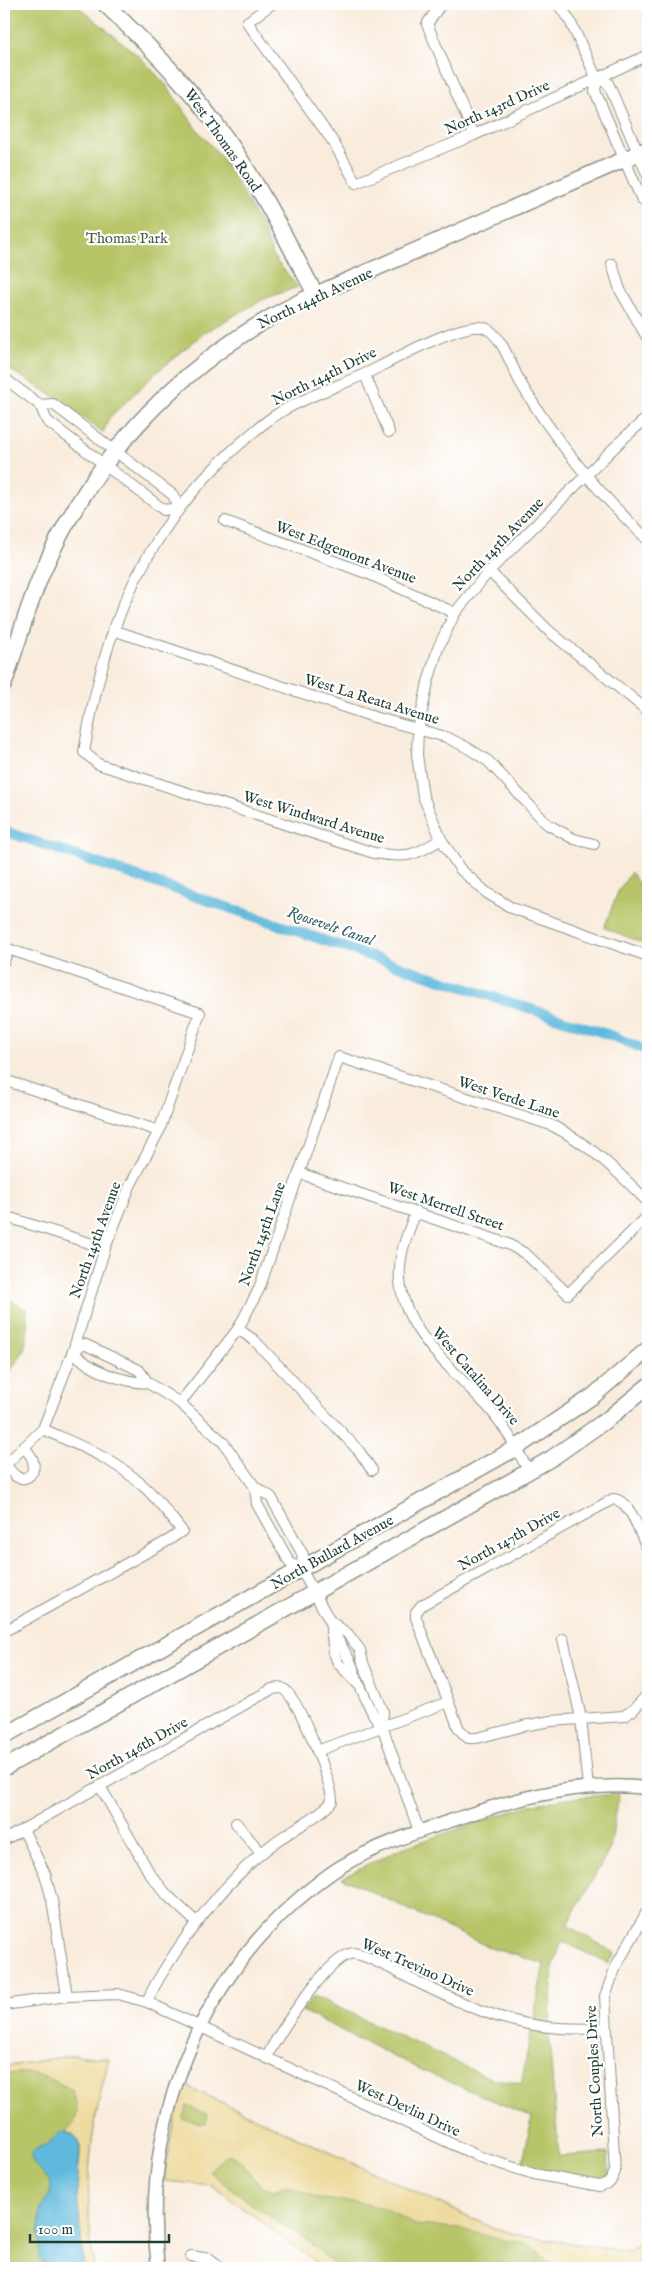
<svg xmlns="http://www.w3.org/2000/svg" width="652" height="2272" font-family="'IM FELL English',serif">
<rect width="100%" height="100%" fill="#fff"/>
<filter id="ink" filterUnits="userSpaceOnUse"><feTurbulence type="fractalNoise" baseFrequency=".02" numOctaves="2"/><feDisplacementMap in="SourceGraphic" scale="10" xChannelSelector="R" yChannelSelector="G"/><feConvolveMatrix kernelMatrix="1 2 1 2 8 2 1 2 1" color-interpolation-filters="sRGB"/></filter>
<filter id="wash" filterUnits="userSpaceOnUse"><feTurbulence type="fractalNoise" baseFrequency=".0096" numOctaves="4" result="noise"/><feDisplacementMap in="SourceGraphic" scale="20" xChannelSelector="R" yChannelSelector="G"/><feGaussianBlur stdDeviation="1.12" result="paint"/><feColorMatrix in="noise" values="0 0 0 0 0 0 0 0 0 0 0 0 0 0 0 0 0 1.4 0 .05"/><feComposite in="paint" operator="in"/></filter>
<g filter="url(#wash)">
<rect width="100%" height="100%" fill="#f9ecdd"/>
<g fill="#b7c567" stroke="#6b814e">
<polygon points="4,4 75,4 140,57 166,85 199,132 223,159 262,227 274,258 298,287 264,299 205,332 156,373 109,418 103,433 55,397 4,366"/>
<polygon points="631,872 648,899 648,945 604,928 618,892"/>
<path d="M4,1296L27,1310C28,1348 27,1349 4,1379Z"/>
<polygon points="619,1794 610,1849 567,1925 615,1953 609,1964 562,1941 553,1968 549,2039 559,2156 608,2153 609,2174 599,2180 522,2166 532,2117 426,2072 302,2011 314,1996 488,2077 521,2084 544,1964 491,1948 342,1878 399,1849 530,1805 566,1798"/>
<path d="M74,2055L109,2059C89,2133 83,2192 94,2268H4V2067Z"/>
<polygon points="184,2085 491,2227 522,2236 629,2252 648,2234 648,2268 324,2268 212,2185 164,2181 172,2130"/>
</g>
<g fill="#eeda9e" stroke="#868c69" fill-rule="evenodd">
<path d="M74,2055L109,2059C89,2133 83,2192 94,2268H84C81,2237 75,2205 78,2174C79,2160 84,2147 75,2136L65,2132C81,2123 78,2104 72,2090C46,2076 33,2069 4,2075V2067Z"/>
<path d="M184,2085L491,2227L522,2236L629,2252L648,2234V2266L643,2268H555L538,2251L520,2242L501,2240L458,2228L416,2225L384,2208L354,2202L321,2199L290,2187H284L274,2191C268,2188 261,2186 256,2181C246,2171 243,2156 227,2154L209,2171L258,2209L310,2242L337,2268H324L212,2185L164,2181L172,2130ZM187,2106L207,2114L208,2117L205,2125L183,2119Z"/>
</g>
<path fill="#5fb9dc" stroke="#3f7b88" d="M61,2132L74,2134L80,2145L77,2195L84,2268H48L39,2258C40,2243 38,2227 41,2212C42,2202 51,2198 51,2187C50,2173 31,2170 31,2155L37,2148L47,2144Z"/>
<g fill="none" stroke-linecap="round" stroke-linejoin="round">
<polyline stroke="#5fb9dc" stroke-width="10" points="4,831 402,967 613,1036 648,1051"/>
</g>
</g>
<g filter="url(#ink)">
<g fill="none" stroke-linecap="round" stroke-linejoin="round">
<g stroke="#8c9488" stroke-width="12">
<g id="minor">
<polyline points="272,4 247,22 334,143 356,183 474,135 648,55"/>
<polyline points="441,4 427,24 474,135"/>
<polyline points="558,4 570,21 597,79 595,91 642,200 648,203"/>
<polyline points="597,79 608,83 648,176"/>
<polyline points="612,264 620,290 648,339"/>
<polyline points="365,375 389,432"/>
<polyline points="4,378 40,405 47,421 164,510 179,508 173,495 53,404 40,405"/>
<polyline points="648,417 625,437 489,571 455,613 438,648 428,682 418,730 417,755 423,796 441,839 460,869 487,893 512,908 648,956"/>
<polyline points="225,521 369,574 455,613"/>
<polyline points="489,571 549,631 648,711"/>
<polyline points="113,630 374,717 446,737 468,748 488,761 547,824 574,839 594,844"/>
<path d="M441,839C414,857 405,858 374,853L98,764L84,752C91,711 100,668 114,629C138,562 180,498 233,450C248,437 262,423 279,413C311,393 348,384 381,366C400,356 466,320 485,328C503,335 512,370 523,387C558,445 599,494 648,540"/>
<polyline points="4,961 8,949 200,1013 159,1131 130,1186 105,1248 73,1351 43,1429 4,1466"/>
<polyline points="4,1080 159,1131"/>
<polyline points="299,1173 508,1244 526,1254 568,1294 648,1216"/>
<path d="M416,1211C411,1226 403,1242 401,1258C390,1323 450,1365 488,1407C505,1426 517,1449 529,1472"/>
<polyline points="4,1216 105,1248"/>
<polyline points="238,1329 254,1340 359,1451 372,1470"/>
<path d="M148,1383C123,1382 89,1371 73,1351L84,1344L139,1370L148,1383L180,1403L223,1442L255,1487L271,1497L303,1555L301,1569"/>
<path d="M180,1403L238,1329L259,1289L339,1057L551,1125C590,1144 618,1172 648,1202"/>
<path d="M5,1465C9,1468 13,1475 17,1477C28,1482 36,1471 33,1461C32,1456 27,1451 24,1447"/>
<polyline points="255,1487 257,1504 290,1563 301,1569"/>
<path d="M648,1552C642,1537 630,1499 613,1499L422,1605L416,1612V1618L459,1729L468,1738H477L523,1726L551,1721L624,1716L633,1710L648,1694"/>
<polyline points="301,1569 330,1621 334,1653 338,1663 360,1686 373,1714 382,1726 419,1831"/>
<polyline points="330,1621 348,1634 360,1650 363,1663 383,1711 382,1726"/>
<path d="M4,1629L5,1631L169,1540L182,1531C169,1515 157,1497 141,1484C113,1458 77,1445 43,1429"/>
<polyline points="334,1633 351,1663 357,1680"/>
<polyline points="563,1639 581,1718 588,1788"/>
<polyline points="317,1751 448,1702"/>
<polyline points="100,1786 150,1874 168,1896 196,1922"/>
<polyline points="236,1823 261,1853"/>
<polyline points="23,1829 45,1874 52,1900 67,1996"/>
<path d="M4,1840L272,1689L282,1688C297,1694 333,1784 332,1801C325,1813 288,1832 274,1843C234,1874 203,1911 175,1953C165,1969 154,1984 147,2002"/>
<polyline points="4,2005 67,1996 118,1994 147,2002 480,2157 534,2174 600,2186 610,2182 615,2172 605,1996 616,1966 648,1910"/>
<path d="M266,2058C278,2035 327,1957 353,1953C374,1957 400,1974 419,1983C487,2016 529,2033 606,2028"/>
<polyline points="191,2256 210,2259 222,2268"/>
</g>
</g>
<g stroke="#8c9488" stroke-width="15">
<path id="tertiary" d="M158,2268C141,2132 193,1993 295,1902C310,1889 325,1876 342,1866C374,1846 423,1830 459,1818C519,1797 583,1781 648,1788"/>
</g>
<g stroke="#8c9488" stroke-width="18">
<g id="secondary">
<path d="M105,4C157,53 206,104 244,165C271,207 292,251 316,295"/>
<path d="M4,684C16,647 27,609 42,573C94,453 186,358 303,300L648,149"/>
<polyline points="4,1736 516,1448 593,1396 648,1349"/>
<polyline points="4,1768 552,1458 609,1418 648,1386"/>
</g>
</g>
<use href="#minor" stroke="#fff" stroke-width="10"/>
<use href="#tertiary" stroke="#fff" stroke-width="12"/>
<use href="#secondary" stroke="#fff" stroke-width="15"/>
</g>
</g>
<g text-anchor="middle" stroke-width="4.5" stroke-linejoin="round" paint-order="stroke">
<g font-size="15" fill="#1f3d34" stroke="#fff">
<text transform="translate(497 107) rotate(-24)" y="5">North 143rd Drive</text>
<text transform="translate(223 140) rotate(55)" y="5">West Thomas Road</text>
<text transform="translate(315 298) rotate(-25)" y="5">North 144th Avenue</text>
<text transform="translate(324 376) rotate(-26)" y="5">North 144th Drive</text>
<text transform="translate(498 544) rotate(-46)" y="5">North 145th Avenue</text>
<text transform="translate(346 552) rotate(21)" y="5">West Edgemont Avenue</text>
<text transform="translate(372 699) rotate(17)" y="5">West La Reata Avenue</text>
<text transform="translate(314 817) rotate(17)" y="5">West Windward Avenue</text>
<text transform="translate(509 1097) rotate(18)" y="5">West Verde Lane</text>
<text transform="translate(446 1206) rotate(19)" y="5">West Merrell Street</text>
<text transform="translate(262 1234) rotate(-70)" y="5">North 145th Lane</text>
<text transform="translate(95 1240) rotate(-70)" y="5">North 145th Avenue</text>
<text transform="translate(476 1376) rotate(49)" y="5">West Catalina Drive</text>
<text transform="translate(509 1539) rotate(-29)" y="5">North 147th Drive</text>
<text transform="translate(332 1552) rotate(-29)" y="5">North Bullard Avenue</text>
<text transform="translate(137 1748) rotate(-29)" y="5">North 146th Drive</text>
<text transform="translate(418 1967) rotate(24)" y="5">West Trevino Drive</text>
<text transform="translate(594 2071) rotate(-93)" y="5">North Couples Drive</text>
<text transform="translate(408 2108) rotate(25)" y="5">West Devlin Drive</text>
</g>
<g font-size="15" fill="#455f41" stroke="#fff">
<text x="127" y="243">Thomas Park</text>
</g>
<g font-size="16" font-style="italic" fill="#326266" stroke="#fff">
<text transform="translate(331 925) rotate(19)" y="6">Roosevelt Canal</text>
</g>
</g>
<rect width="652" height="2272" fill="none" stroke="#fff" stroke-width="20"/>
<path d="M30 2234v8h139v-8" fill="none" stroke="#1f3d34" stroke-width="2.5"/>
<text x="38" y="2234" font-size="15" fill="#1f3d34" stroke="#ffffff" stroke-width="4" paint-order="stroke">100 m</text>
</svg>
